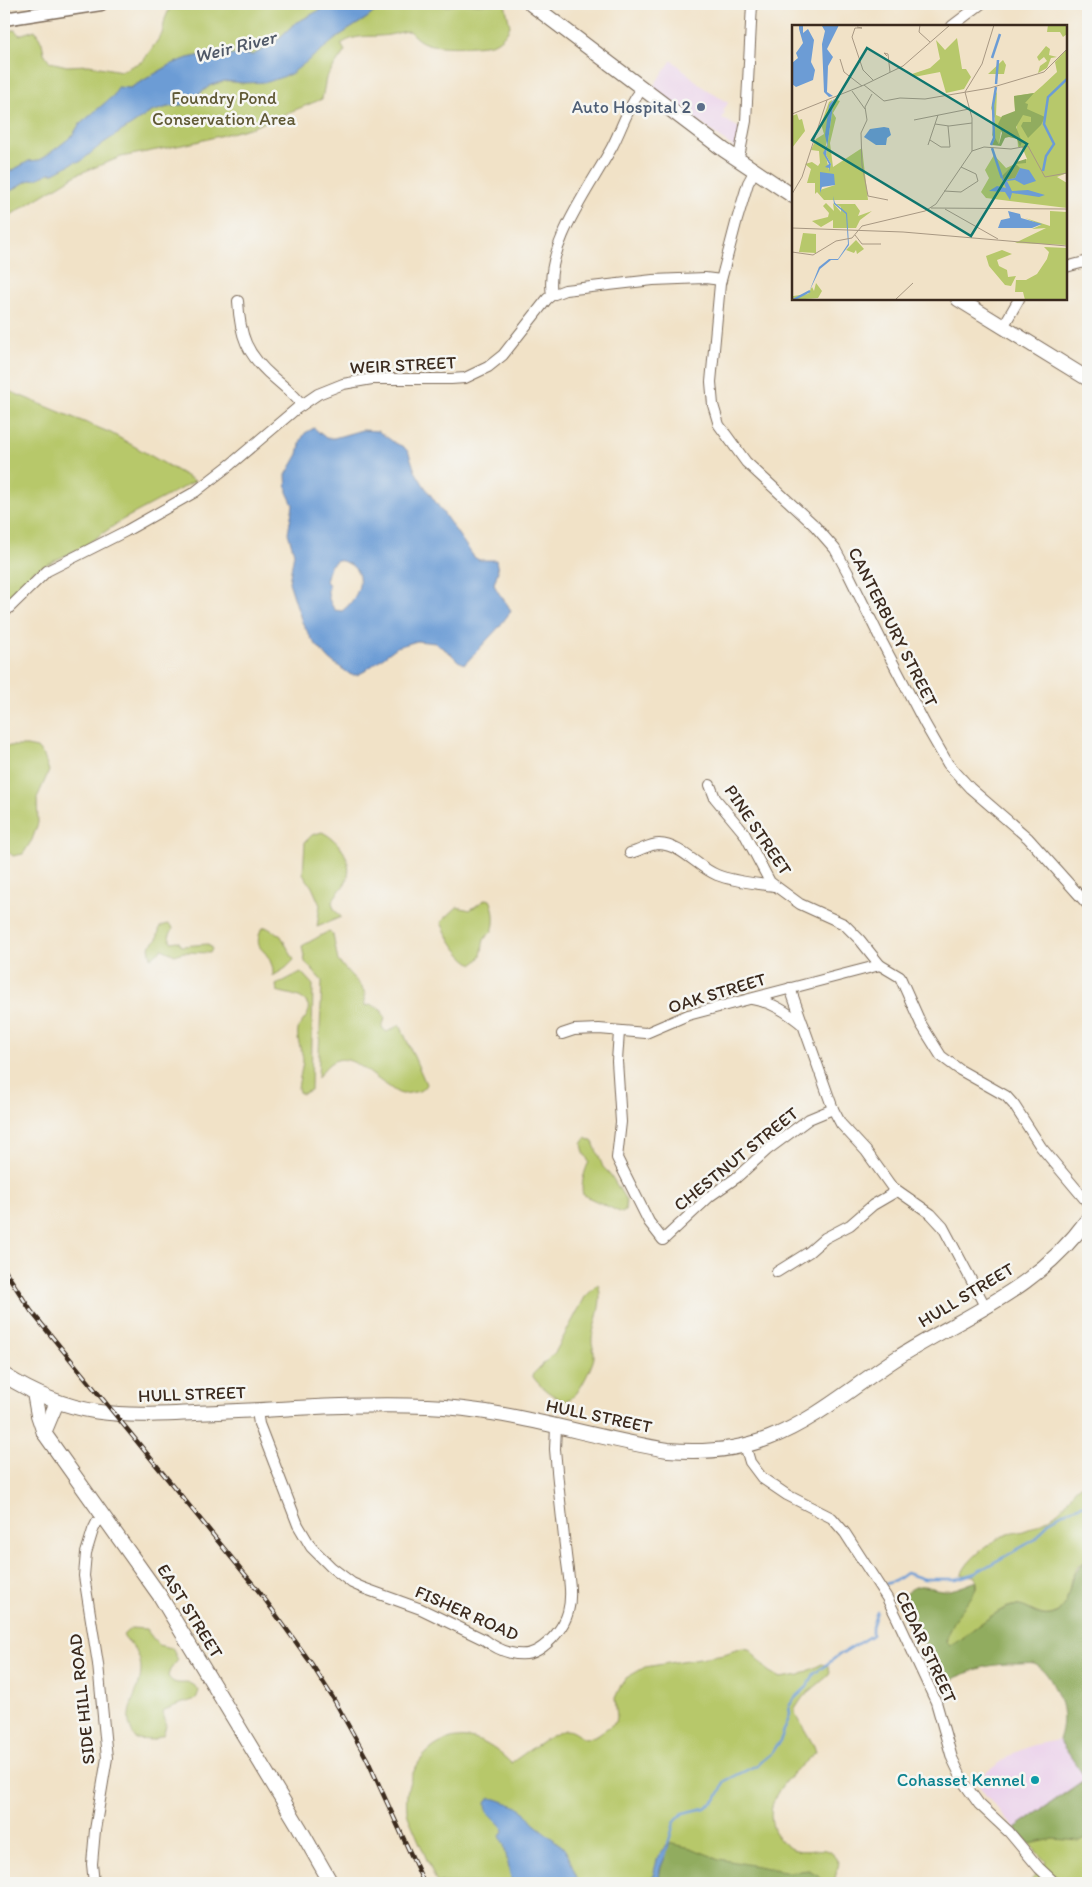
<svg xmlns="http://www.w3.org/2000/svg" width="1092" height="1887" font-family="Itim,sans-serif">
<rect width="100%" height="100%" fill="#f6f6f2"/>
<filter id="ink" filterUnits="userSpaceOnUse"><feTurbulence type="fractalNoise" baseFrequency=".02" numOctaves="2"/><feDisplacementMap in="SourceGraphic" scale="10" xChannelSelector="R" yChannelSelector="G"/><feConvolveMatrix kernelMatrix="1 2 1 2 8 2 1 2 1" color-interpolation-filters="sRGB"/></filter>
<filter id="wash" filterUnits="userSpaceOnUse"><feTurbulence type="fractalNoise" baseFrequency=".0096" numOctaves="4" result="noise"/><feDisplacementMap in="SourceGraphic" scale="20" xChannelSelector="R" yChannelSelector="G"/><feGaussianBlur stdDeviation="1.12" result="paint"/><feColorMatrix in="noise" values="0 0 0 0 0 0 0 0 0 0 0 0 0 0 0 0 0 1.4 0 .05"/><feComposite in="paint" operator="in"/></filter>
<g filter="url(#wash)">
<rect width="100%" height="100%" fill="#f1e2c7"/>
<g fill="#ebd1eb">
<polygon points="672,60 704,88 728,103 723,111 725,112 722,118 741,129 736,149 652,88"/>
<polygon points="1059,1740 1086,1779 1015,1828 987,1797 975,1780 1014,1753 1033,1745"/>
</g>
<g fill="#b7c86b" stroke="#797944">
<polygon points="174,4 331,4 294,24 273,44 253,55 207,54 188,58 172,64 130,88 124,88 79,125 72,136 51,153 40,160 29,161 4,175 4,31 15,30 19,35 35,30 42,43 44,53 50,62 67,66 89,65 121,71 143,61 162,34 165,19 170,7"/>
<path d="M384,4L448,6L460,4H505L510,26C507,33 502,39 494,43C484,47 439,48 428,44C420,42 415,37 409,31C402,31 396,34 389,35C371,38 357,33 341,44L345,51L326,78L322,99L253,127L192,143L121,157L78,174L4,219V195L27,181L39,178L49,173H54L75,161L80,162L102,144L151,112L168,107L186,104L211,85L225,81L244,83L342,34L367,18Z"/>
<polygon points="4,389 111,433 195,481 122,520 83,547 33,571 4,604"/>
<polygon points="4,746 27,746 37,748 44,756 49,771 37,798 38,823 32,840 23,854 13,856 4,848"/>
<path d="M322,832C341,841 357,865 344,885C340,891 335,895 332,902L334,909L341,917L317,927L320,905L312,887L303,874L305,842L312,835Z"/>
<path d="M486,899L490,900C494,906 496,924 492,931C489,935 486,936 484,940C481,950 484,958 473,964C460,958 446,935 441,922L457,907L470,910Z"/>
<polygon points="167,924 172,926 173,929 169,936 171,942 178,941 182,946 208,944 212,949 210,953 184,952 175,955 162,949 151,958 149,947 157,939 160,927"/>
<path d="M266,927L281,936L294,960L286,968L273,976C273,972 273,967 271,963C265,946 253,952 261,929Z"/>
<path d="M329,931L333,935L338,961L361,986L365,993V1006L371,1005L381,1009L385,1019L382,1026L383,1029L387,1032L399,1025L401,1027L426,1084C424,1089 419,1092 414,1092C410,1093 405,1094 402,1094C397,1093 392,1089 388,1086C363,1071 341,1039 318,1078L322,981L305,962L302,946Z"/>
<path d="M301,972L313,985L311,1090L302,1094L299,1092L298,1088C299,1080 302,1070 303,1061C303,1051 296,1041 298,1030C300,1020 315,1014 306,1002C301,995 285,994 277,991L276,985Z"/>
<path d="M586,1138L593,1142L603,1167L610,1174L626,1200L625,1211L622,1213L583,1195C580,1186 585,1169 589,1162L584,1153L582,1144Z"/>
<path d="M598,1284C604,1302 595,1319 592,1338C591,1344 595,1351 594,1357C593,1365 580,1391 574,1396C572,1398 567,1400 564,1401C552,1396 539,1387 532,1375L556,1351L585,1297Z"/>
<path d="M1088,1481V1559C1082,1563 1075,1568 1072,1576C1068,1587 1071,1603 1059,1611C1041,1624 1029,1603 1012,1606C997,1608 965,1637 950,1646L947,1644C944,1623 968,1604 977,1587V1581L974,1576L962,1575C963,1563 991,1541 1003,1536C1011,1532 1021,1533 1029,1529C1040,1523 1054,1517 1062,1508C1073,1495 1070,1489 1088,1481Z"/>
<path d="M131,1628L146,1629L158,1645L172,1648L178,1660L170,1670L168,1676C176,1691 190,1675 199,1691L196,1699L174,1706L163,1712L166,1726L163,1735L152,1740L136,1739C115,1710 147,1691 140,1661C138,1651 129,1643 123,1635Z"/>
<path d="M742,1648L749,1649L768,1671L780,1678L800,1675L822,1664L828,1666L830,1671L829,1675L803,1697L795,1709V1713L814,1746L816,1752C795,1771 763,1795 773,1827C776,1836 783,1846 793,1849C811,1856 828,1839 839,1863L834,1882L861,1883H437L408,1816C400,1780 426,1733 469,1738C484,1740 500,1752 511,1763C521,1756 557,1729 567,1730C574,1731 579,1737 586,1739L597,1735L616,1722L617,1717L615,1698L621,1685L626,1678L645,1667L724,1654Z"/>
<polygon points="1088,1777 1088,1883 1029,1883 1046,1862 1015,1828"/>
</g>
<g fill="#91ac5f" stroke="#666b3e">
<path d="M1088,1559V1833L1086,1838L1080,1841L1053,1839L1030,1844L1015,1828L1086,1779L1059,1740C1065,1722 1064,1708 1056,1691C1052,1682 1045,1668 1034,1664C1030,1663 1023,1664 1019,1664C988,1663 976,1669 948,1681L943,1680L937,1671L903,1596C923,1576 928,1592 950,1590C960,1588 968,1584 977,1581C977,1595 962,1607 955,1619C950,1626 948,1633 946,1641L950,1646C967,1636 995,1609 1013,1606C1029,1603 1036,1622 1057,1613L1066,1602L1073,1574Z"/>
<path d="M669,1843L691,1848L719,1859L790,1872L809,1870L818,1875L825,1883H659C658,1865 668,1856 669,1843Z"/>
</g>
<g fill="#6c9cd5" stroke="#54637a" fill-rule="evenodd">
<polygon points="331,4 384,4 367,18 342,34 291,74 268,82 244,83 225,81 211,85 186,104 168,107 151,112 102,144 80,162 75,162 54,173 49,173 39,178 27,181 4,195 4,175 29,161 40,160 58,147 72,136 79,125 114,95 118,87 130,88 172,64 188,58 207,54 253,55 273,44 294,24"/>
<path d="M314,428L326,438H334L362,430L378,431L395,443L404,447L409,453L415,471L423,484L474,557L479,560H496L498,571L494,584C498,595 506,600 511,611L499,627L465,664L458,661L450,653L435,643L417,641L397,647L365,671L357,675H351L330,660L312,640L302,622L289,582L294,553L288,533L293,505L287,492L286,475L298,454L301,440L305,433ZM337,560C370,565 362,596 342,611L335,610C330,603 326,594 329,585L326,581L330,566Z"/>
<path d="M491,1798L496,1799L521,1808L533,1823L562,1846C571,1856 573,1872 580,1883H512L504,1845L500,1836L504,1830C498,1820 482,1813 487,1800Z"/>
<polygon points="669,1843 669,1848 660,1869 659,1883 651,1883 658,1856"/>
</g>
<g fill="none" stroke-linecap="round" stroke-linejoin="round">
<g stroke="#6c9cd5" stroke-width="2.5">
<polyline points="885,1584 895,1581 906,1573 924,1579 956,1579 975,1573 1036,1539 1049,1521 1070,1509 1088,1503"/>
<polyline points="668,1844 674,1823 683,1813 705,1808 716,1800 725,1781 757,1765 772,1753 776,1745 779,1744 790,1714 789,1706 795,1698 807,1687 814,1674 839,1655 872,1635 872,1627 877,1611"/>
</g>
</g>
</g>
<g filter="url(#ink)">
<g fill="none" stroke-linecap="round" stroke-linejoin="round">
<g stroke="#7b6a59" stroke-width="12">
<g id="minor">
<polyline points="952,26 981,4"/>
<polyline points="736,159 740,152 746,121 752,4"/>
<polyline points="754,172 748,183 736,223 720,284 711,382 713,405 719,425 746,462 814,525 835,549 848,573 882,642 925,724 948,764 970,788 1028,838 1088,905"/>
<polyline points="1066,267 1088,261"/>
<path d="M552,295C544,247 590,188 612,147C622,128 628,106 642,89"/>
<path d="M238,301C240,336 246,354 274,378C283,386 294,394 302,405"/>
<polyline points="1003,327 1019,299"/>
<polyline points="4,613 47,571 126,531 195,492 231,464 296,409 318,394 343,384 372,379 451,379 465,378 488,367 503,355 547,299 552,295 565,290 653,280 705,278 721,280"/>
<polyline points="710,785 715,798 744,833 770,882 800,904 844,924 860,940 880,965 900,977 921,1024 941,1056 960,1070 1006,1096 1014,1105 1041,1147 1088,1203"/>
<path d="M630,853C640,851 649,844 659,844C682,845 697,867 717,875C735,882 755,883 774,886"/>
<polyline points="790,988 833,1109 841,1124 866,1151 891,1186 931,1214 943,1227 986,1308"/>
<path d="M752,999C772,1002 787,1012 803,1025"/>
<polyline points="619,1032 617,1061 621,1122 617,1158 649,1222 663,1240 710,1196 736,1178 767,1150 809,1119 833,1109"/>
<polyline points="562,1034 574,1030 599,1029 646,1033 688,1015 880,965"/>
<polyline points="777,1272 809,1252 825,1238 850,1225 873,1205 897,1191"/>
<path d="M257,1411L259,1424L298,1525L311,1547L331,1567L352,1583L363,1588L421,1609L485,1640C499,1651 521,1660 538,1650C551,1642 564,1627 568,1612C573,1594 568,1573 566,1555C562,1520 558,1484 555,1449L556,1427"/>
<polyline points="745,1445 750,1462 762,1478 787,1495 832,1518 845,1533 887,1598 897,1618 936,1702 952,1758 964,1783 979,1804 1009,1832 1039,1868 1055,1883"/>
<polyline points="94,1883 92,1864 95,1830 107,1758 98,1664 84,1576 86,1553 93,1530 97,1522 104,1516"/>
</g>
</g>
<g stroke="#7b6a59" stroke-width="15">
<polyline id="tertiary" points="4,19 101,4"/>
</g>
<g stroke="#7b6a59" stroke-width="16">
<g id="secondary">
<polyline points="531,4 724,150 793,196"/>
<polyline points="958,299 1088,379"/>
<path d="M4,1375C81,1424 133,1415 219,1412C288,1409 357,1403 427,1406C509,1409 588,1437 668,1450C702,1453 737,1450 769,1438C816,1420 855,1385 897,1358C968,1313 1036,1291 1088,1219"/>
<polyline points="34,1393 38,1415 44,1433 160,1596 299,1827 331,1883"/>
<polyline points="44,1433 57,1402"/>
</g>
</g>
<use href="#minor" stroke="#fff" stroke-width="10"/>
<use href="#tertiary" stroke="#fff" stroke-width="12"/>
<use href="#secondary" stroke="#fff" stroke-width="14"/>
<g stroke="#3b2a1e" stroke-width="4.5">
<polyline id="rail" points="4,1269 31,1311 261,1594 311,1663 333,1698 367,1759 424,1883"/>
</g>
<use href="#rail" stroke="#f6f6f2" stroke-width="2.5" stroke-dasharray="8" stroke-linecap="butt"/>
</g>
</g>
<circle fill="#5c6f8a" stroke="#f6f6f2" stroke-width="2" cx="701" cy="107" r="5"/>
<circle fill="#0f9aa8" stroke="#f6f6f2" stroke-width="2" cx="1035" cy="1780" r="5"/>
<g text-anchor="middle" stroke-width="5" stroke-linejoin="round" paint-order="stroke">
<g font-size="18" fill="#605935" stroke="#f6f6f2">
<text x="224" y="104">Foundry Pond<tspan x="224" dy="21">Conservation Area</tspan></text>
</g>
<g font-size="18" fill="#4e5e75" stroke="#f6f6f2" text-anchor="end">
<text x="691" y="113">Auto Hospital 2</text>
</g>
<g font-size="18" fill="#3b2a1e" stroke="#f6f6f2">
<text transform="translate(403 365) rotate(-3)" y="6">WEIR STREET</text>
<text transform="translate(893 627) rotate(63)" y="6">CANTERBURY STREET</text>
<text transform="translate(758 830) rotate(56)" y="6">PINE STREET</text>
<text transform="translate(717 993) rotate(-17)" y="6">OAK STREET</text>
<text transform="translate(736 1159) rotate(-39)" y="6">CHESTNUT STREET</text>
<text transform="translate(966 1295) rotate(-31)" y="6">HULL STREET</text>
<text transform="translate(192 1394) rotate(-2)" y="6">HULL STREET</text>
<text transform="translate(599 1416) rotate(12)" y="6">HULL STREET</text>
<text transform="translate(190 1611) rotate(58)" y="6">EAST STREET</text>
<text transform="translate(467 1613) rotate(24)" y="6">FISHER ROAD</text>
<text transform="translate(926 1647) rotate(65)" y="6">CEDAR STREET</text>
<text transform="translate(82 1699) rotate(-96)" y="6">SIDE HILL ROAD</text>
</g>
<g font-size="18" fill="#0d838f" stroke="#f6f6f2" text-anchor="end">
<text x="1025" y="1786">Cohasset Kennel</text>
</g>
<g font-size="19" font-style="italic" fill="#4f5867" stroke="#f6f6f2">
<text transform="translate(235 46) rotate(-14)" y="7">Weir River</text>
</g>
</g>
<g transform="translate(792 25)">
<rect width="275" height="275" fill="#f1e2c7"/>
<path d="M256,0L275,1V9L271,12L268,7H255ZM165,13L170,44H174L179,52L172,64L154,68L148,47L122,52L120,49L138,43L148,34L144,15L153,25ZM254,21L258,24L257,30L265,32L259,33L255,43L246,48L248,41L255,36L252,32L247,36L245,32ZM275,24V148L265,152L275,158V183L194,173L189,167L197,153L193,145L202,130L214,143L235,134L230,122H226L222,71L242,68L250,61L265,47L263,37ZM211,35L214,40L212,49H196ZM205,66L204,90L211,93L207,119L200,110L203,94L199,83ZM42,74L48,76L41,88L44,93L38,118L41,142L70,123L76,175H32L25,167L23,169V158H15L19,144L13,139L20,137L26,141L28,138L27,126L19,125L24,114L32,109L29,99L37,77L40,75L33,127L37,145L39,139L34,130ZM35,148L43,160L28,165V154ZM5,89L7,95L10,94L13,106L0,123V91ZM34,178L42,186L41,178L49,187V182L44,179H63L68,186L66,191L80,186L68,195L64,203H41V195L29,202L20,196L36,192L37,188L31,181ZM258,186L275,187V220L223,218L254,203L240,204L249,200L233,193L258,201ZM11,208L24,209V228L7,227ZM64,215L72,224L65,229L64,225L62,228L54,225ZM252,222L275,223V275H233L231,267H223L224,255H234L245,249L255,234L257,227ZM210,225L220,229L205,235L207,241L215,245L216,252L224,251L219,261L213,260L197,241L194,231ZM24,258L30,266L26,273L0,275L1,271L16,269L20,262L22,266Z" fill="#b7c86b" fill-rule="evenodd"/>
<path d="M242,68L233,78L236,79L235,84L253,92L249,100L236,113L229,101L231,97H239V92L231,90L224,102L230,117L228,122L225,114L217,112L213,113L209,121L200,120L203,113L207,119L210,108L206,99L210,91L223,86L222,71ZM234,134V138L224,139L228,143L223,153L213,155L209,152L224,137Z" fill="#91ac5f"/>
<path d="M11,0V8L16,4L22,15L19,37L23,45L21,55L4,62L0,59V38L6,33L4,28L11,18L7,4V1ZM47,0L35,24L41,32L36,41L35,67L41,71L37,72L32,67L30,19L33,6L30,1ZM42,74L34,130L39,139L37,147V143L33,142L37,139L31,128L35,120L33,110L37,80ZM92,102L97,103L99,110L95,113L94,120H84L72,112L78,104ZM228,143L237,145L244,156L232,160L223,155L215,156L220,166L236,165L253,170L247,172L220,168L218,175L213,167L197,166L205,161L214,163L209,152L213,155L223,153ZM28,147L42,149L43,160L30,162L28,168ZM41,171L43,178L55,188L57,220L46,235H39L28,244L17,267L27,242L37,234H46L56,219L54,189L42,179ZM216,186L228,189L229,193L250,199L240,203H206L209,195L218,193Z" fill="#6c9cd5"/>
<path fill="none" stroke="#6c9cd5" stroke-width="2.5" d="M200,33L208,9M204,59L206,35M199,120L202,113L201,80L204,62M200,123L210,153M251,146L254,131L262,119L252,99L256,72L275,54M1,275L18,266"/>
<path fill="none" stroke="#a89883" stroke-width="1" d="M128,0L127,7L138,17M65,2L70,3H63L60,12L71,45L81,55M95,31L92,28L96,29L98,47M48,34L52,47L70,61M72,60L92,76L108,73L133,74L198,63L252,47L275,24M60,66L73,84M80,69L73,82L75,95L69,108L70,140L76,171L96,175M0,89L72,60L111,41L158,0M122,95L177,84M143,99L157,101L180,98M138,115L149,122H158L156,101M136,120L146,90M180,126L192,122L219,124L236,121L253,152L275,148M152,166L169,167L186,156L184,149L169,142M0,169L10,152L35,75M139,183L275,184M153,184L206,214M0,203L111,207L275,221M63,210L70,219H89M0,227L21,230L44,216L60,213L70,201L133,186L144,179L180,126V93L173,67L190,39L202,0M103,275L121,258"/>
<path fill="#0f766e" fill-opacity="0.15" stroke="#0f766e" stroke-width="2.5" d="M75,23L235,119L179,211L20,115Z"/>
<rect width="275" height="275" fill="none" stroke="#3b2a1e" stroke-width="2.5"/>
</g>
<rect width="1092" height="1887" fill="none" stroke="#f6f6f2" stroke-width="20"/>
</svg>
